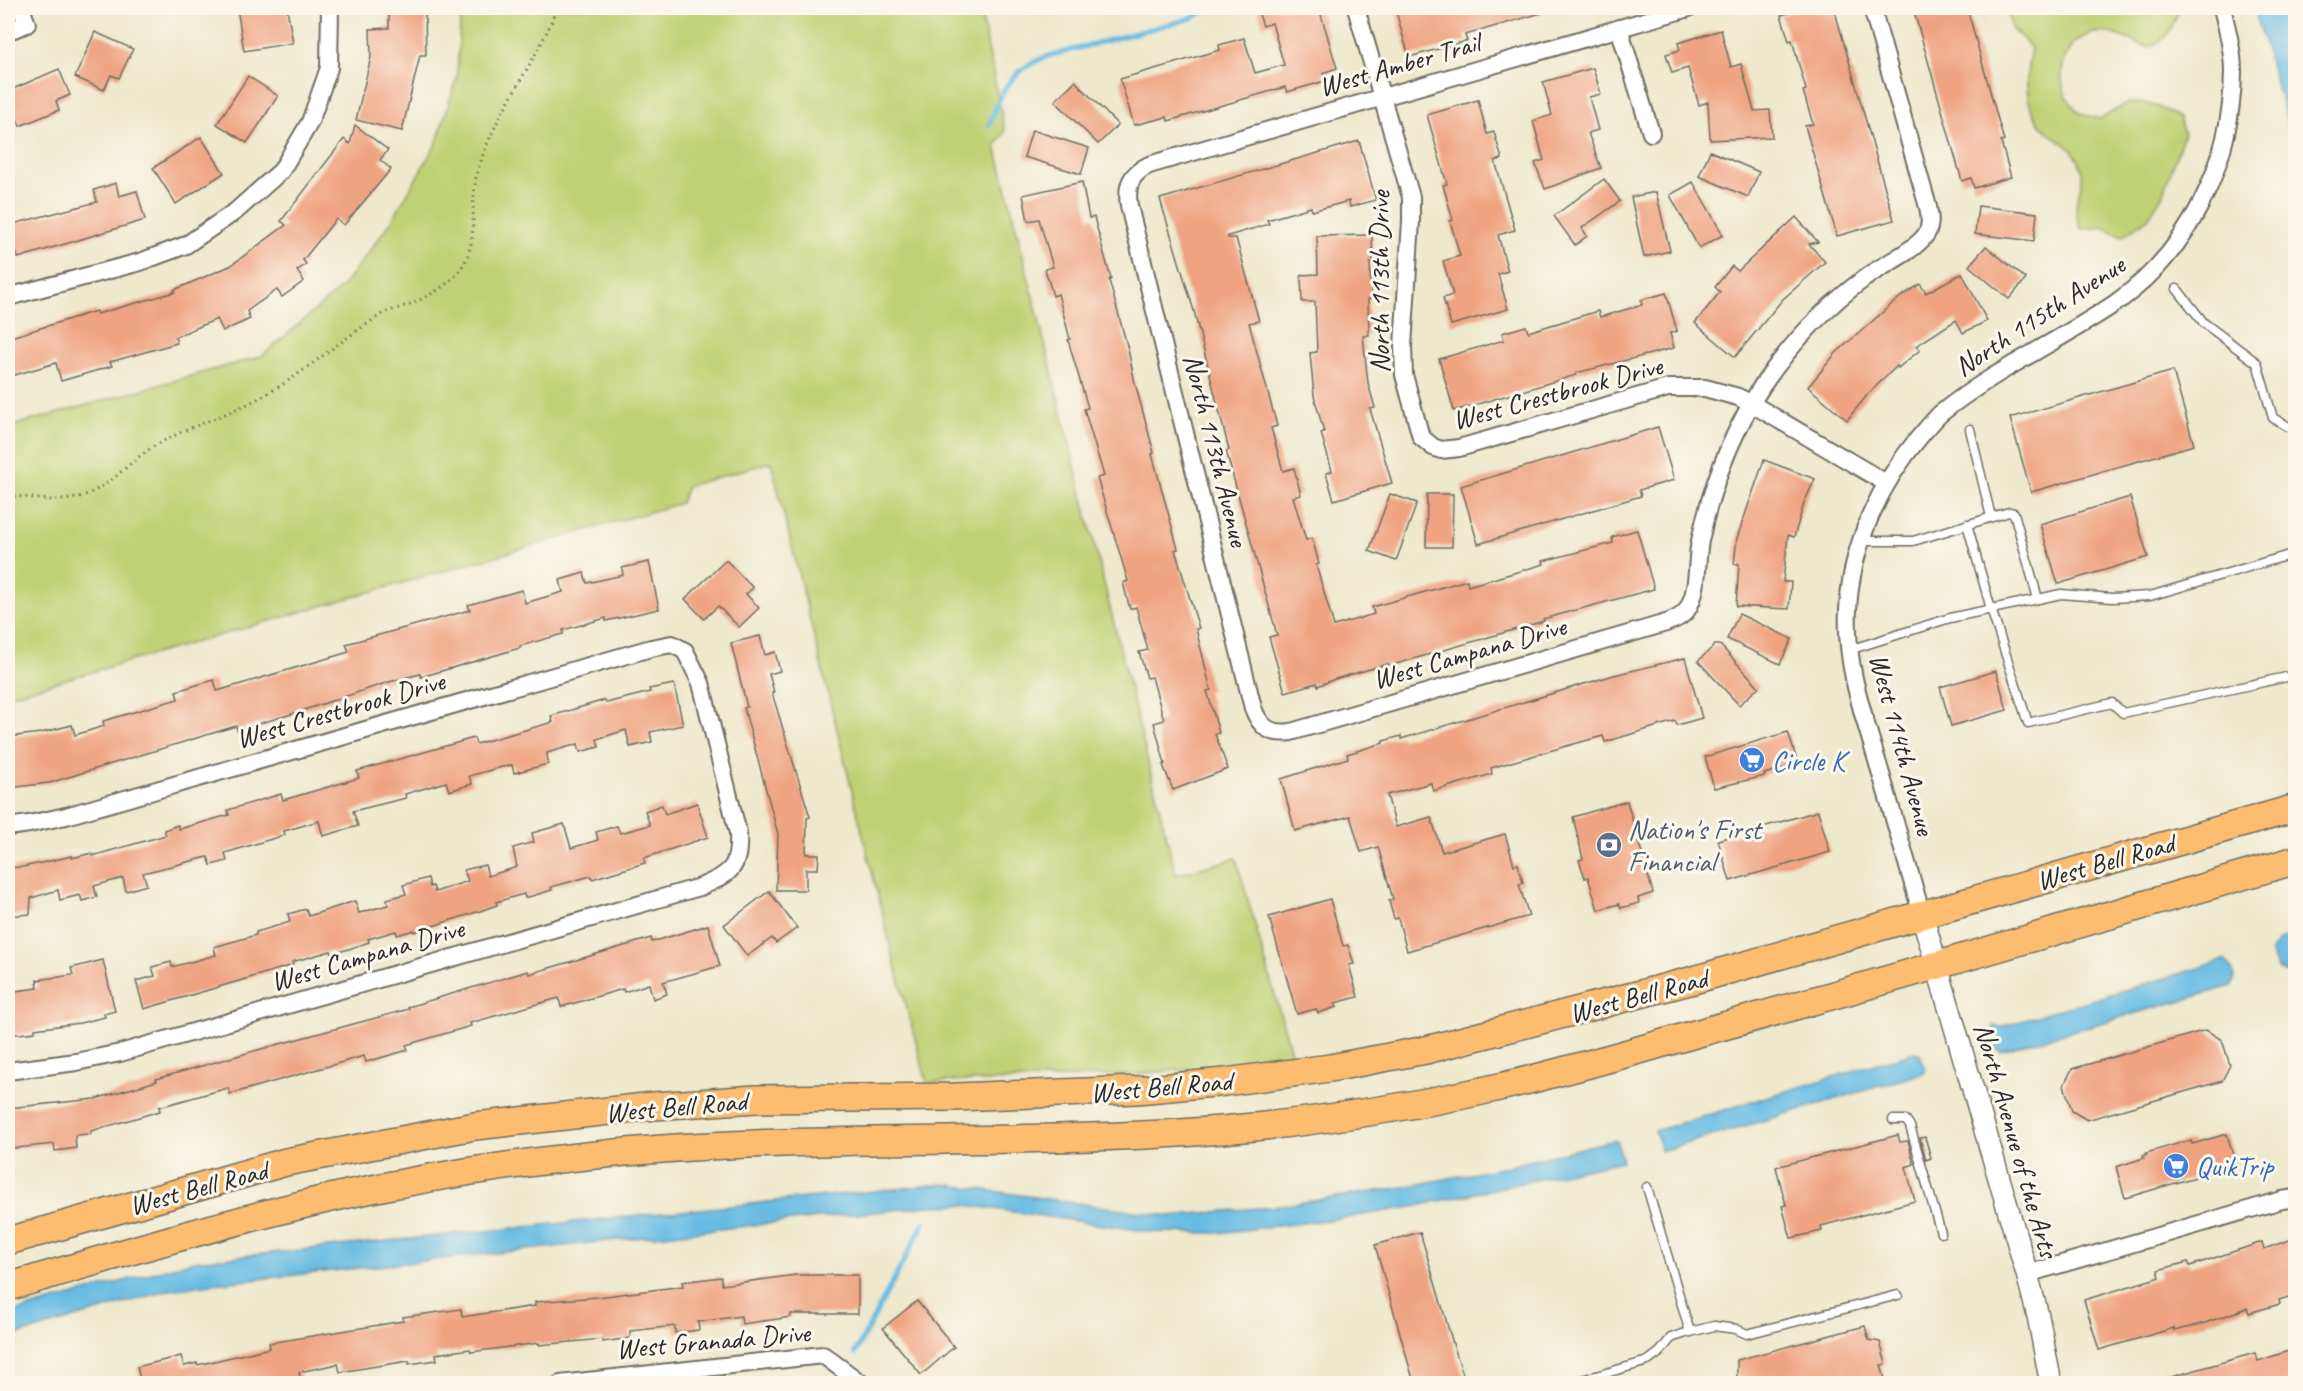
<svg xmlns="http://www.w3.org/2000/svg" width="2303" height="1391" font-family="Caveat,sans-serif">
<rect width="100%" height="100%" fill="#fbf7ec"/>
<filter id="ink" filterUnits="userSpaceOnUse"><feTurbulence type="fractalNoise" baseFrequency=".0167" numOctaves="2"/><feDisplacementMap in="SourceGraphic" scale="12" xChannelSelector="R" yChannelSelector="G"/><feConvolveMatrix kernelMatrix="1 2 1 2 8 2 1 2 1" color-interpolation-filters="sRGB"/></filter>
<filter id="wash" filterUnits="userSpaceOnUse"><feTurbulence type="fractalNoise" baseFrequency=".008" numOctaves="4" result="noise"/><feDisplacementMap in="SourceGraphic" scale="24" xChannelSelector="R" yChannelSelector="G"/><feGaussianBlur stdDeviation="1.35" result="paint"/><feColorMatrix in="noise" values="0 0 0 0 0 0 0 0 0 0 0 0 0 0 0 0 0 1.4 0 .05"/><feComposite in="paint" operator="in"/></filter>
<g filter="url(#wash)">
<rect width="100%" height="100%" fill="#eee8cc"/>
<g fill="#c0d174" stroke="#767e50" stroke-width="1.5">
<polygon points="459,8 980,8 1005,131 996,146 1176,875 1236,858 1293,1059 1136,1074 1027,1080 927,1082 893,957 771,462 687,486 681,503 8,696 8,427 262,356 342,287 391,222 437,142 457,77 460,21"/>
<path d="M2006,8H2180C2171,27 2171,38 2149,47C2141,45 2111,32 2106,32C2062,30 2047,85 2079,112C2084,116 2094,117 2101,119C2109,114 2121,105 2130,103C2147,100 2165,109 2179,118L2184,134L2162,196L2148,218L2123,236L2102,227L2081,229C2079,222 2076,214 2076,207C2078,189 2087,179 2079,162C2071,144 2063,144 2050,134C2022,111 2025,80 2031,48L2023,39L2012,30Z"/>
</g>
<g fill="#67bce3" stroke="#497487" stroke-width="1.5">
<polygon points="2254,8 2287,8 2295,37 2295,149"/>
<polygon points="2295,935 2295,972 2285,973 2276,968 2271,952 2279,940"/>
<path d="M2225,960C2233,966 2236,977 2232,986L2001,1051L1996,1049L1992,1033L1994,1026L2001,1027Z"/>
<polygon points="1915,1052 1920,1054 1925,1070 1924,1073 1661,1151 1655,1131"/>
<polygon points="1613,1140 1617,1141 1622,1161 1411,1207 1345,1218 1218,1233 1151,1232 966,1205 930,1206 203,1285 169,1290 8,1338 8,1314 194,1261 943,1184 1169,1216 1271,1207 1404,1187 1501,1168"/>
</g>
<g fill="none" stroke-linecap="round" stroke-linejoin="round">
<g stroke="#67bce3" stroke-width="5">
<path d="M989,126C1001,91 1009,72 1045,57L1192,18L1210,8"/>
<polyline points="855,1353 924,1223"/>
</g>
</g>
<g id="blocks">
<g fill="#efa381">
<polygon points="237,8 287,8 293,43 244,51"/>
<polygon points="389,8 416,8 416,10 425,10 426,55 420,55 402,131 356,120 371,57 370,29 389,28"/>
<polygon points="1257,8 1319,8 1337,68 1323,73 1325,81 1287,92 1285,87 1168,121 1167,117 1134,125 1120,79 1220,50 1219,45 1244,38 1255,73 1284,65 1272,23 1263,26"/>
<polygon points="1395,8 1544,8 1545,12 1465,35 1467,41 1409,57"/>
<polygon points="1809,8 1834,8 1894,220 1837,236 1805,126 1813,124 1803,91 1806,90 1792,40 1789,41 1781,15"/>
<polygon points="1913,8 1967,8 2004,141 2001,142 2011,177 1974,188 1971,178 1962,181"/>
<polygon points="1721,30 1731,67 1741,64 1754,111 1770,110 1772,137 1710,140 1708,102 1699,105 1688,68 1672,73 1666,54 1680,50 1678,43"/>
<polygon points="95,32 133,49 119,78 111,75 104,90 75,77"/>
<polygon points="1593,68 1601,94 1589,97 1598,130 1588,133 1601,168 1545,189 1535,163 1544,160 1533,121 1552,115 1543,82"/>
<polygon points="59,69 70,95 56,101 59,110 20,126 8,97 8,91"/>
<polygon points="248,76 278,96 247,143 217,124"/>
<polygon points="1075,81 1118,125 1098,144 1055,101"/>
<polygon points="1478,100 1487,134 1494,132 1502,159 1495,161 1515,230 1498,235 1508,271 1498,274 1508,309 1451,325 1443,298 1453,295 1443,261 1460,256 1450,221 1453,220 1443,185 1447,184 1427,115"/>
<polygon points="355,125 388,150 380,160 391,169 344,225 336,219 303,260 306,264 297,271 304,281 282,297 277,290 247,311 250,319 223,331 217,319 175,337 177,343 110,362 112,366 61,381 56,363 8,377 8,338 96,311 97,314 175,292 174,290 230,266 286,225 281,221 344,139 350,144"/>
<polygon points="1032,130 1089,148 1081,174 1024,157"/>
<polygon points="201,137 224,173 176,204 153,168"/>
<polygon points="1359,141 1376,200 1350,207 1349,201 1312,211 1311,207 1267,220 1269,224 1228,236 1228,238 1236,238 1259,321 1249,323 1277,426 1271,428 1283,471 1294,468 1301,495 1293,497 1306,540 1312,538 1319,564 1316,565 1334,626 1374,614 1372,607 1467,580 1468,586 1510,574 1544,564 1543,561 1613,543 1612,537 1637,530 1654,589 1543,619 1544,621 1389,666 1388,664 1335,679 1318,686 1317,683 1285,692 1269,637 1277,635 1226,451 1229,450 1194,311 1160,199"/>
<polygon points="1710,151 1759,172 1748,197 1699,176"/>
<polygon points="1604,179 1620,201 1582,228 1587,236 1575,245 1554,216"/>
<polygon points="1082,182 1089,218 1094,217 1111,279 1109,280 1128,349 1135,383 1154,453 1152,454 1178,549 1175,550 1199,628 1196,629 1211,690 1207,691 1219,733 1215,734 1228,769 1173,790 1163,765 1165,764 1154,723 1164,720 1152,677 1147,678 1139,652 1148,650 1136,607 1130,609 1123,583 1128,581 1097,478 1104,476 1084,409 1088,408 1068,340 1070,339 1058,294 1053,296 1045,269 1053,267 1039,219 1028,221 1023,195"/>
<polygon points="1693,182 1723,235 1699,248 1670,195"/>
<polygon points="116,183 119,196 137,191 145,220 18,258 9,225 97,202 94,190"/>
<polygon points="1656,192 1670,251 1644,257 1631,197"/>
<polygon points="1978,206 2037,213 2034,241 1975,234"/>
<polygon points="1796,217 1818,242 1809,244 1825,262 1783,299 1735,357 1695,323 1720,292 1715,287 1732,266 1738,271"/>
<polygon points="1372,235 1373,263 1370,263 1371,299 1368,299 1369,335 1363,336 1368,383 1375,408 1370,409 1392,483 1334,500 1326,473 1332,471 1321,433 1324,432 1314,396 1310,353 1317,352 1315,302 1302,302 1301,275 1318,274 1317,236"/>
<polygon points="1986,246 2026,279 2009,299 1969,266"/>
<polygon points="1962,273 1987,321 1963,333 1956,320 1916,346 1920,350 1898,368 1897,366 1868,394 1847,420 1808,387 1836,353 1899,298 1920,284 1926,293"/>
<polygon points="1666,293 1677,331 1670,333 1674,348 1576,373 1576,375 1454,411 1439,359 1504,340 1502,333 1526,326 1528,332 1598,311 1600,317 1642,305 1641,300"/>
<polygon points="2173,371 2194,445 2031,492 2010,418"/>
<polygon points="1658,427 1674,480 1639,490 1641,496 1478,544 1461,486"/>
<polygon points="1764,460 1815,479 1804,503 1794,537 1788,535 1783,582 1791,582 1789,609 1736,606 1739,564 1734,564 1737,538"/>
<polygon points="1390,494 1417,503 1396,561 1369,551"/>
<polygon points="1427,494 1453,494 1452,547 1426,547"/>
<polygon points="2130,497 2148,557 2058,584 2040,524"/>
<polygon points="726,560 753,588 746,594 759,608 739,627 718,606 704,619 685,599"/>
<polygon points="649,562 659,609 606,621 606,618 563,630 563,634 520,646 520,648 421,677 420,674 389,682 292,714 237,730 236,726 49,783 8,788 8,737 41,733 72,725 75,735 104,726 103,721 178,699 176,691 214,680 217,691 349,652 346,644 470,610 468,605 522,590 525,603 563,592 560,580 584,573 587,583 623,575 622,568"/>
<polygon points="1739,614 1792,639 1780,664 1727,639"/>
<polygon points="760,636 765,655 775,652 780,671 769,674 774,692 772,693 810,817 807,818 806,854 819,854 818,869 806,869 806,890 776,890 778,834 744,708 747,707 731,643"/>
<polygon points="1715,645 1720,645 1759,687 1739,705 1698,661"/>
<polygon points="1685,658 1702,718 1677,725 1675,721 1605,742 1603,736 1570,745 1491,768 1492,774 1433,791 1431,783 1387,795 1396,827 1431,817 1442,852 1505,834 1514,865 1518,864 1523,883 1519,884 1529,916 1407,951 1398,918 1394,919 1389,901 1393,899 1378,847 1361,852 1350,816 1295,831 1281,779 1348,758 1347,754 1383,743 1383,741 1401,736 1401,739 1614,675"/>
<polygon points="1996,671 2007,710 1951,726 1940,687"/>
<polygon points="674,684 683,725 650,732 652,742 630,747 626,730 597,739 599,747 580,752 578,744 547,753 548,764 514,773 512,765 498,768 469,776 472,784 449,791 446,782 405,794 406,798 353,811 358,826 323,836 319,821 284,831 285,835 225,853 227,861 211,865 208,857 143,873 147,885 126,891 123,878 94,886 97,897 82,901 80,895 60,900 58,890 31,898 30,914 8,916 8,868 23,867 72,856 72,858 92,853 92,856 166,835 164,830 178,825 179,829 229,815 228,810 281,794 283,800 359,778 357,771 474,738 476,744 553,722 551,716 605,700 606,703 650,692 649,689"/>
<polygon points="1788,732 1798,764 1764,774 1765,776 1714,788 1705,757"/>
<polygon points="1627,801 1653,893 1638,898 1639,903 1621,908 1619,904 1598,910 1588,877 1585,878 1579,860 1583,859 1573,817"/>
<polygon points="697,803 708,837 644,858 645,863 592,879 591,876 551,887 552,890 525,898 524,894 496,902 497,905 480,911 414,932 414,930 397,935 396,931 368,939 369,942 352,948 332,954 331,951 292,962 293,965 144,1009 136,981 155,976 152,967 171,962 172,967 216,955 214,947 256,935 256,932 290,922 288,914 306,909 309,916 355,901 359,913 388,905 387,899 406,894 403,885 428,878 430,887 433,886 435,892 468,881 464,870 485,865 488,876 517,867 513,848 534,842 532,833 564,824 571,848 598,840 596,832 617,826 620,833 650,825 645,811 662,805 665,814"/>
<polygon points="1818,811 1830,852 1730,881 1718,840"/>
<polygon points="769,891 797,928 776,943 772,938 747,956 724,925"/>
<polygon points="1330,899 1343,946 1348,945 1354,964 1349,965 1358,997 1335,1003 1337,1007 1318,1013 1316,1009 1297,1014 1269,917"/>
<polygon points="708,925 720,966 663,982 667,994 653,999 649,984 624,992 623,989 561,1007 559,998 470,1023 471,1026 406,1045 408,1050 366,1062 364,1056 230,1094 228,1088 159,1107 160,1111 91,1131 91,1134 75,1135 76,1148 55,1151 54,1144 8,1149 8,1108 95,1099 157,1081 156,1079 272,1046 409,1009 408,1007 528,971 529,974 651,938 652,942"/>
<polygon points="103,960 115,1011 104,1014 105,1017 80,1023 35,1029 35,1032 10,1035 8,992 38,988 37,980 73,975 71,968"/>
<polygon points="2206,1030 2222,1040 2230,1065 2222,1081 2087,1120 2072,1111 2064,1085 2072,1069"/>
<polygon points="2227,1134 2236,1165 2125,1198 2116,1167 2144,1158 2143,1156 2147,1154 2146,1153 2187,1141 2188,1142 2191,1141 2192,1144"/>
<polygon points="1898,1135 1900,1142 1908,1141 1914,1164 1906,1167 1915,1201 1821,1226 1822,1231 1791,1238 1782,1206 1786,1205 1776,1167"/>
<polygon points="1925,1137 1931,1158 1926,1160 1920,1138"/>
<polygon points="1420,1232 1454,1347 1466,1383 1414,1383 1375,1245"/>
<polygon points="2295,1238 2295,1295 2279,1300 2280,1304 2249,1313 2247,1308 2205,1323 2174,1331 2174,1328 2099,1350 2084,1300 2160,1277 2158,1270 2188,1262 2190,1266 2262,1242 2264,1249"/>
<polygon points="796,1275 858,1275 858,1314 791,1314 791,1317 742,1324 741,1316 698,1322 699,1330 675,1333 675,1326 630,1331 630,1338 603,1342 603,1339 539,1345 539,1343 471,1352 470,1349 436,1354 437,1360 409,1364 409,1361 340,1372 338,1364 299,1372 301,1382 291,1383 141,1383 137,1367 181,1356 184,1366 197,1363 197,1365 270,1348 269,1343 403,1321 403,1317 461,1309 462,1317 535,1306 535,1302 598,1297 683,1286 682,1282 721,1277 722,1285"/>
<polygon points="917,1301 954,1347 921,1375 883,1328"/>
<polygon points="1865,1326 1869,1340 1880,1342 1886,1364 1881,1365 1886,1383 1737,1383 1737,1360"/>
<polygon points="2292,1350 2295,1361 2295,1383 2165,1383 2164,1379 2255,1353 2258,1361"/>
</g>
</g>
</g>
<g filter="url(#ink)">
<use href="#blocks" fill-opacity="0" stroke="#6f6d63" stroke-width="1.5"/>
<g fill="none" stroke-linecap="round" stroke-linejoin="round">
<g stroke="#6f6d63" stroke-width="11">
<g id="service">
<polyline points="2177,289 2204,323 2257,363 2273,418 2296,431"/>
<polyline points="1970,429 1991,517"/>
<polyline points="1967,524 1991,609 2028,723 2112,703 2123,713 2291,676"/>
<polyline points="1860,541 1913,541 2009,512 2014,513 2038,599"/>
<polyline points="1849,650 1950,618 2061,594 2112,598 2150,596 2296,553"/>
<polyline points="1893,1120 1906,1120 1910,1126 1941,1233"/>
<polyline points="1647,1187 1690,1332"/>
<polyline points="1568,1384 1648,1361 1660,1352 1671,1338 1686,1333 1714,1326 1736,1329 1747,1334 1898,1295"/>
</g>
</g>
<g stroke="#6f6d63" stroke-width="20">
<g id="minor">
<polyline points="1356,8 1411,197 1411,221 1403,346 1404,375 1421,437 1433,447 1441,450 1459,448 1668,388 1705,388 1738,397 1752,404 1886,483"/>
<path d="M1689,8L1149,165C1130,174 1126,186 1129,206L1253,708C1260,727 1270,735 1291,732L1666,623C1677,619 1686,615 1690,604C1699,585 1696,561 1700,541C1711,487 1732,433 1762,386C1790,345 1825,307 1865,278C1882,265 1911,253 1924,237C1932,228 1930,217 1928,207L1872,8"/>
<polyline points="1619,28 1651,133"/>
<polyline points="8,31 27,24 21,8"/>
<polyline points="8,297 140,262 186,245 236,211 281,171 310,122 329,68 330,8"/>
<path d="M8,827L29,824L66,816L651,648L672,644L685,651L701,683L738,833C740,869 730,874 700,887L120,1053L76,1062L8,1071"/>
<path d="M1922,915C1907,864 1893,814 1878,764C1863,713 1845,664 1848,610C1851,545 1880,483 1922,434C1928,427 1934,420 1940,414C1994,370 2058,342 2114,304C2190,252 2232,162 2233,72C2233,51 2227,28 2222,8"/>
<polyline points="2027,1274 2282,1200 2296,1198"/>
<polyline points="560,1384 823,1355 862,1384"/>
</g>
</g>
<g stroke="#6f6d63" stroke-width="24">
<polyline id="tertiary" points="1922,915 2027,1274 2038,1316 2051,1384"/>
</g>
<g stroke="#6f6d63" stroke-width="30">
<g id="primary">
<polyline points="8,1241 286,1162 475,1126 654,1106 756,1099 955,1097 1137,1090 1225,1082 1330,1068 1426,1050 1690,981 2296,808"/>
<path d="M8,1287C120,1254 233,1220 348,1194C451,1172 557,1157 662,1149C877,1133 1092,1149 1307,1121C1373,1112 1440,1101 1504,1086C1576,1069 1648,1047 1720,1027C1912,974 2104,917 2296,860"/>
</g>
</g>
<g stroke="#6f6d63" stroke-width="3" stroke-dasharray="1.5 4.5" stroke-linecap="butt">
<path d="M8,495C31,497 56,504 79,497C111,488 130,459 158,444C192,425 231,414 265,395C306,372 341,339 381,315C390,310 400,308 410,304C426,298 445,287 456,275C480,247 470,217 475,184C476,175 479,166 482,158C500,105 538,60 557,8"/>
<polyline points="8,499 16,496"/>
</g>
<use href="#service" stroke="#fff" stroke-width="8"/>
<use href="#minor" stroke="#fff" stroke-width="16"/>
<use href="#tertiary" stroke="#fff" stroke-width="21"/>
<use href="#primary" stroke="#fcbd6f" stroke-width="27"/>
</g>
</g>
<defs>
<g id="supermarket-disc" transform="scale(1.35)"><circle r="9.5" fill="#3f7fe0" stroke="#fbf7ec"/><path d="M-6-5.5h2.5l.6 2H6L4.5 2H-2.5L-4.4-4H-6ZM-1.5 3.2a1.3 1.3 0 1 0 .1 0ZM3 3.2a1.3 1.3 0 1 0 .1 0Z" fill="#fff"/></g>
<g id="bank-disc" transform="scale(1.35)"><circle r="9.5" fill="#5c6f8a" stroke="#fbf7ec"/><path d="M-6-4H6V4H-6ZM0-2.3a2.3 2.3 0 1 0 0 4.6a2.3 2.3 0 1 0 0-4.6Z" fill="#fff"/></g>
</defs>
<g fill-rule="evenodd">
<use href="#supermarket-disc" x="1752" y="760"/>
<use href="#bank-disc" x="1609" y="845"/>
<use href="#supermarket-disc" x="2176" y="1166"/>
</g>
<g text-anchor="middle" stroke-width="6" stroke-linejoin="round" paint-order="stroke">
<g font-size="28" fill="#2b2b2b" stroke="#fbf7ec">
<text transform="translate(1399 64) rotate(-16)" y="10">West Amber Trail</text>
<text transform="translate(1379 282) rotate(-90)" y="10">North 113th Drive</text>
<text transform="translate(2039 315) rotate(-33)" y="10">North 115th Avenue</text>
<text transform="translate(1557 392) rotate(-15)" y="10">West Crestbrook Drive</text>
<text transform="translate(1217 450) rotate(76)" y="10">North 113th Avenue</text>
<text transform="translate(1469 652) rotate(-16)" y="10">West Campana Drive</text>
<text transform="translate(340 709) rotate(-16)" y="10">West Crestbrook Drive</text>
<text transform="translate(1903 744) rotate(75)" y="10">West 114th Avenue</text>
<text transform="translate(2105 861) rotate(-16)" y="10">West Bell Road</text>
<text transform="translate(367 954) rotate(-16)" y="10">West Campana Drive</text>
<text transform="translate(1638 995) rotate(-15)" y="10">West Bell Road</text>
<text transform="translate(1161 1086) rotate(-5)" y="10">West Bell Road</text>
<text transform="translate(676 1106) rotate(-5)" y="10">West Bell Road</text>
<text transform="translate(2017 1140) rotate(74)" y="10">North Avenue of the Arts</text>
<text transform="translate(198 1187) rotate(-15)" y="10">West Bell Road</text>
<text transform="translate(713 1340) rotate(-5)" y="10">West Granada Drive</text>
</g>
<g font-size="28" fill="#366cbe" stroke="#fbf7ec" text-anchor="start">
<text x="1772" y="770">Circle K</text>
<text x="2196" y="1176">QuikTrip</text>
</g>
<g font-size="28" fill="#4e5e75" stroke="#fbf7ec" text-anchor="start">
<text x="1628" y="839">Nation's First<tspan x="1628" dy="32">Financial</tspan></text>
</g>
</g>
<rect width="2303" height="1391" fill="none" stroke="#fbf7ec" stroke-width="30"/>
</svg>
